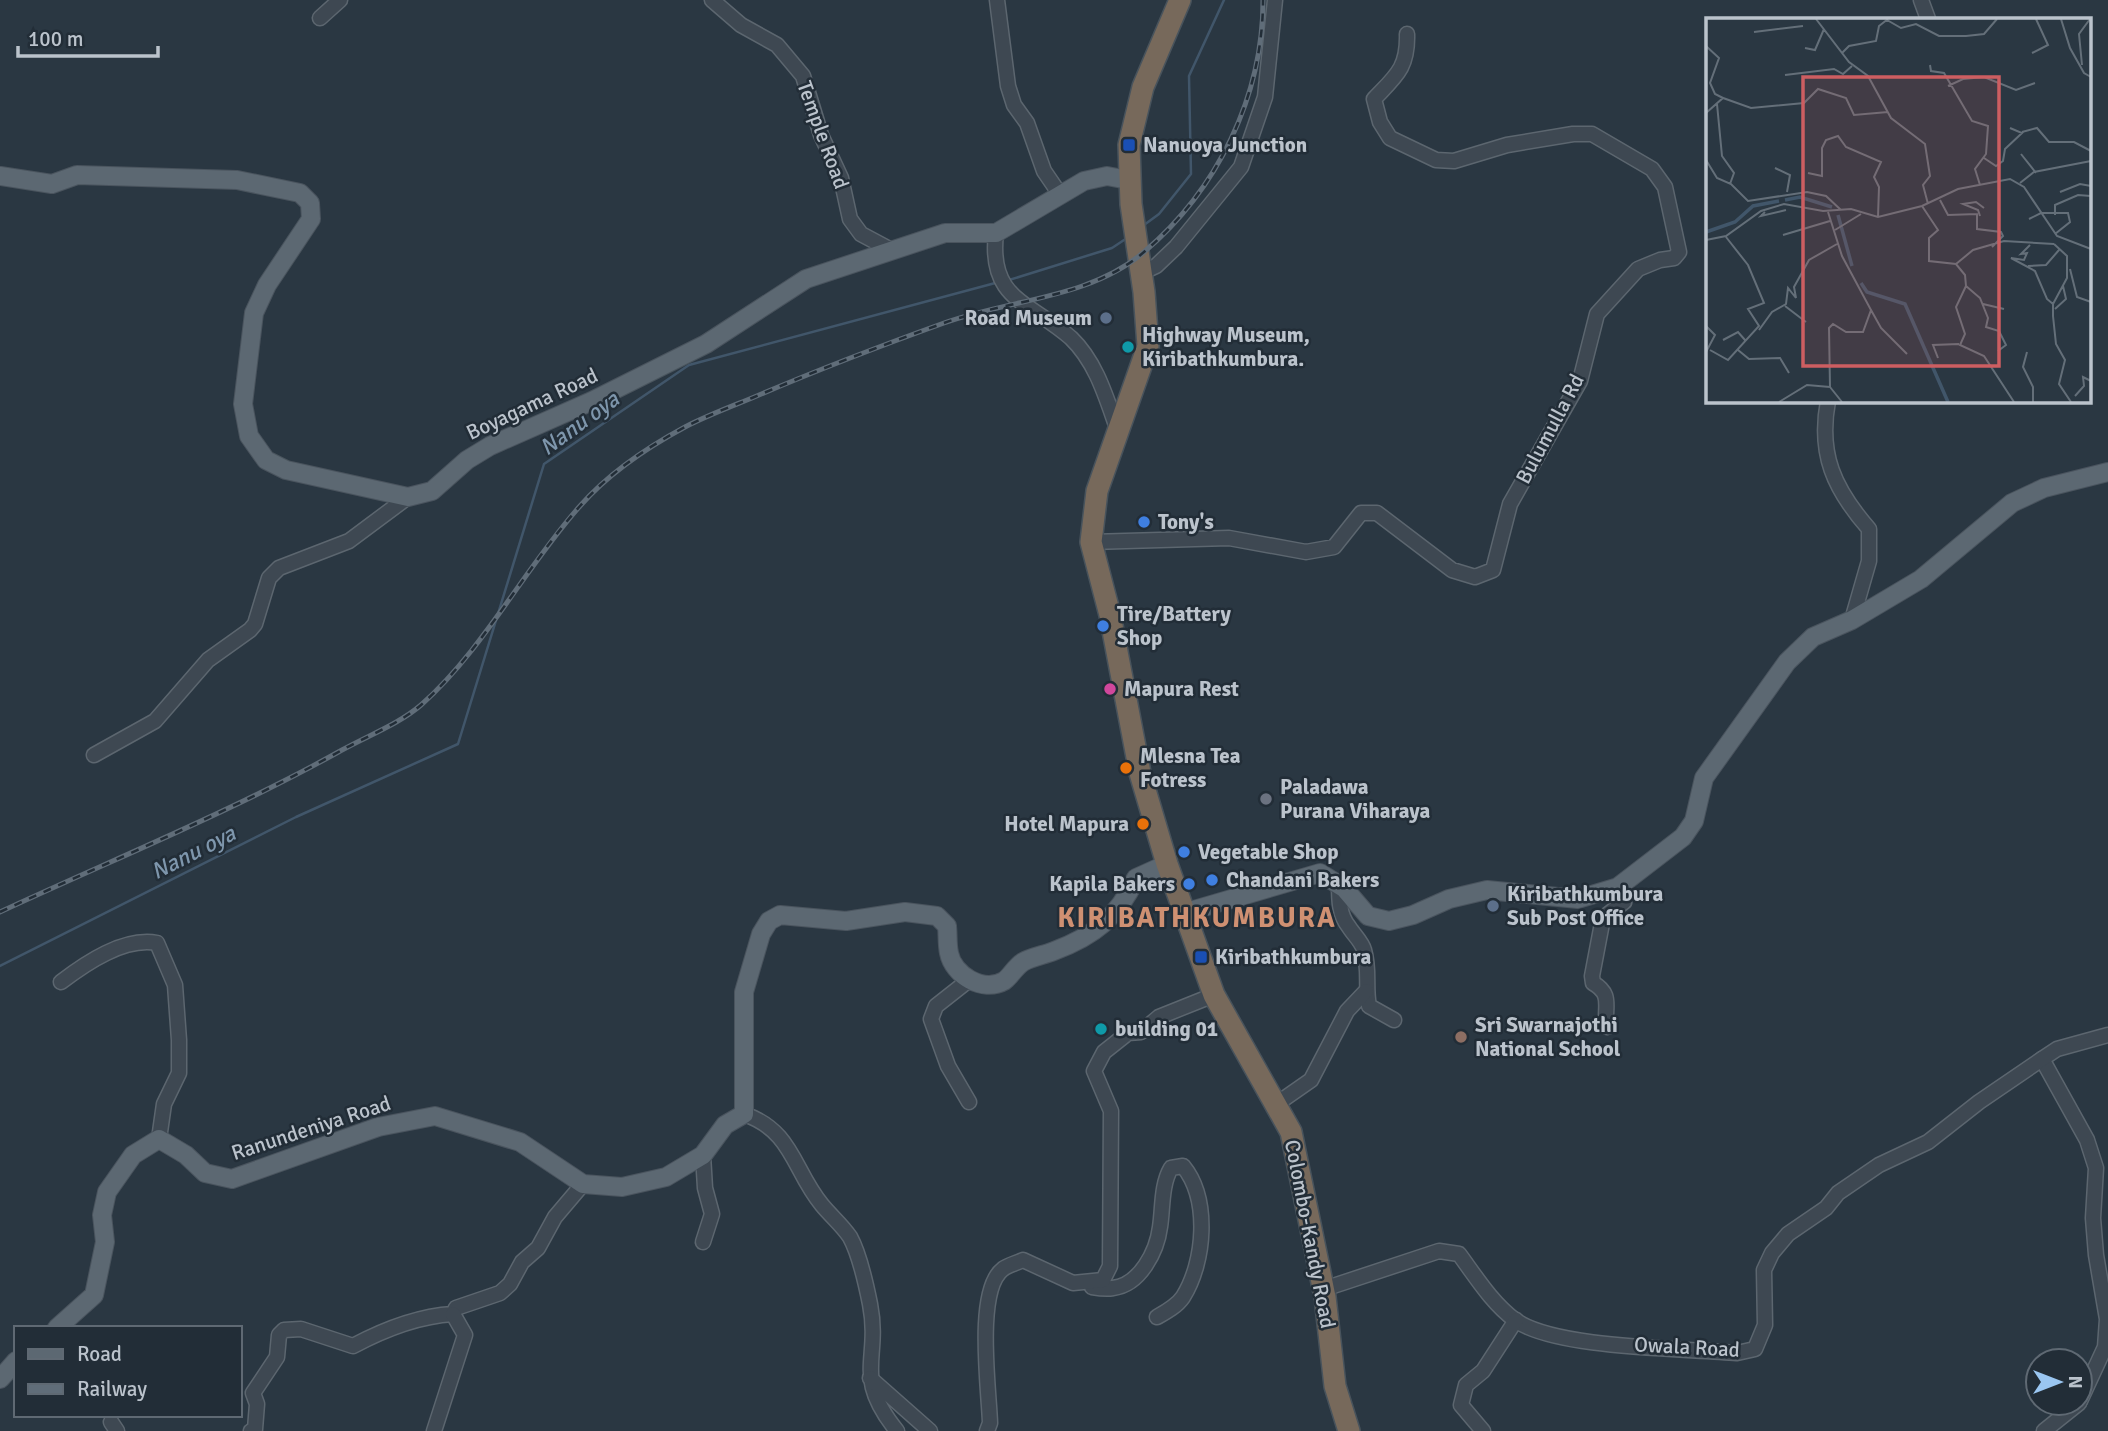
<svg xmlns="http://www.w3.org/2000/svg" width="2108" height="1431" font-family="Signika,sans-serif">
<rect width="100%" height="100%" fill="#2a3742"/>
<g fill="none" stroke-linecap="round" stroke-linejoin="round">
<g stroke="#41566a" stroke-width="2.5">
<polyline points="1144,225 1159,214 1191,174 1189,76 1224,0"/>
<polyline points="1009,280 1112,248 1127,238"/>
<polyline points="0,966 296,817 458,744 544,464 689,365 999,282"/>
</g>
<g stroke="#5c666f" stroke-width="17">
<g id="minor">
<polyline points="712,0 741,25 777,45 803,76 821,135 841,178 850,219 861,234 891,250"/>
<polyline points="997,0 1008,86 1014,105 1027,123 1044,171 1059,193"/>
<polyline points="1921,0 1928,19"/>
<polyline points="320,18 340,0"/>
<path d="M996,233C988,301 1031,302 1071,338C1096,362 1106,397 1117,428"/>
<polyline points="1141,273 1156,266 1176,247 1241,167 1265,97 1275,0"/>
<path d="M1828,401C1818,454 1834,489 1869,529V561L1852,620"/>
<path d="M1091,542L1229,538L1306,552L1334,547L1361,513H1377L1452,570L1475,577L1493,570L1510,504L1580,381L1597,314L1638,269L1660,260L1674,258L1679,252L1665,187L1652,169L1592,134H1573L1507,145L1454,161L1436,160L1390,138L1380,122L1374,99C1396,76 1408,68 1407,34"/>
<polyline points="94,755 155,721 208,660 250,630 255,624 269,578 279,568 349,541 408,497"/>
<path d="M1339,884C1339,899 1339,915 1349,927C1354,935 1362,942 1364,950C1370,970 1365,987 1369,1006L1394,1020"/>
<polyline points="969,980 936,1006 931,1019 948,1066 969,1102"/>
<path d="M61,982C86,963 124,937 157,943L175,985L179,1040V1073L164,1104L159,1139"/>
<path d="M1607,1027C1603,1008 1614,995 1593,983L1592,976L1603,918L1624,902L1618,887"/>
<polyline points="2042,1059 2087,1140 2096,1168 2093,1218 2096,1255 2107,1319 2105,1347 2080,1401"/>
<polyline points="1278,1103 1311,1080 1347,1011 1366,991"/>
<path d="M744,1114C793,1131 793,1170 822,1205C831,1216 842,1225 850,1237C860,1255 866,1284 870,1304C881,1361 852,1375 897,1431"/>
<polyline points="703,1242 712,1214 705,1188 703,1155"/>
<path d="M1092,1287C1098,1288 1107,1289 1113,1288C1140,1285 1157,1251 1160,1227C1163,1208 1161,1185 1171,1168L1183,1166C1210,1199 1205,1262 1183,1297C1177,1306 1166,1312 1157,1317"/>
<path d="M1324,1289L1439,1251L1459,1254C1476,1277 1492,1303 1515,1320C1556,1349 1683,1348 1737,1353L1755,1349L1765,1325L1764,1270L1772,1253L1788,1234L1826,1208L1838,1193L1879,1165L1928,1142L1979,1102L2042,1059L2057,1049L2108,1035"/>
<polyline points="870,1378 930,1431"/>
<polyline points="111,1422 117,1431"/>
<path d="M251,1431L255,1429L257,1404L253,1393L277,1357L279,1335L284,1330L301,1329L353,1346C383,1330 419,1316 453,1314L456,1308L500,1293L510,1284L522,1262L538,1248L555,1217L583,1184"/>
<polyline points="434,1431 465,1335 453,1314"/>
<path d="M987,1431L990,1423C989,1390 975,1290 1003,1269C1008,1265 1017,1263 1023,1260L1073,1283L1103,1280L1110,1266L1111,1111L1094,1071L1104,1052L1128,1033L1141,1032L1159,1017L1214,995"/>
<polyline points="1483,1431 1461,1405 1466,1385 1483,1371 1516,1320"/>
<polyline points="2044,1431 2079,1403"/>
</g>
</g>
<g stroke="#4a545e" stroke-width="20">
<g id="major">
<polyline points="0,176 52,184 77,175 237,180 300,193 310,203 311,219 267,285 254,313 243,404 249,436 266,460 286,470 408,497 432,491 467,460 490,446 592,401 706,344 806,279 945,233 996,233 1084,181 1107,176 1128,180"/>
<polyline points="1187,912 1320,873 1344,888 1368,916 1389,921 1413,915 1449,899 1487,890 1578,899 1618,887 1683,837 1694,821 1704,778 1787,662 1813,637 1852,620 1921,579 2012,503 2044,488 2108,472"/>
<path d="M57,1328L94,1295L105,1242L102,1215L107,1192L133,1155L159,1139L186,1155L205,1173L232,1179L378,1127L435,1116L520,1142L583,1184L622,1187L666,1177L703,1155L725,1125L744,1114V992L761,934L769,921L780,915L846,921L905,912L937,916L947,926C948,935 947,944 949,953C953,975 983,993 1004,981C1011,976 1015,967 1023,962C1031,957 1044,955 1054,951C1094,936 1118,917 1136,878L1167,864"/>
<polyline points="0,1379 16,1361"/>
</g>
</g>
<g stroke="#48535c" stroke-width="24">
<polyline id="highway" points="1180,0 1143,87 1129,145 1131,204 1144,292 1148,346 1097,491 1091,542 1110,615 1140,773 1167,864 1214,995 1291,1132 1325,1297 1335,1386 1349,1431"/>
</g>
<use href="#minor" stroke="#3e4852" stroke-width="14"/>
<use href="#major" stroke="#5c6872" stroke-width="18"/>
<use href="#highway" stroke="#77695b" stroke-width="21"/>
<g stroke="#606d79" stroke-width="5">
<path id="rail" d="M0,912C114,859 233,811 342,750C367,736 399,724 421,705C484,649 524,569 580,506C609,473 646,448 685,427C706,416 730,407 752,398C815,371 880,346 944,323C1010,299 1089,299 1144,252C1217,190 1263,97 1263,0"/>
</g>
<use href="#rail" stroke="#222d37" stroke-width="2.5" stroke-dasharray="8" stroke-linecap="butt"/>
</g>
<g fill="#1a4fb4" stroke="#222d37" stroke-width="2.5">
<rect x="1122" y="138" width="14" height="14" rx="3.5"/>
<rect x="1194" y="950" width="14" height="14" rx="3.5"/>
</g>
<g fill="#5c6f8a" stroke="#222d37" stroke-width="2.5">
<circle cx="1106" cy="318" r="7"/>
<circle cx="1493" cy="906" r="7"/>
</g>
<g fill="#0f9aa8" stroke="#222d37" stroke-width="2.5">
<circle cx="1128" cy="347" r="7"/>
<circle cx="1101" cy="1029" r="7"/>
</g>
<g fill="#3f7fe0" stroke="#222d37" stroke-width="2.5">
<circle cx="1144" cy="522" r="7"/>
<circle cx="1103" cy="626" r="7"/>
<circle cx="1184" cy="852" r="7"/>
<circle cx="1212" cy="880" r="7"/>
<circle cx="1189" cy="884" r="7"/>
</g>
<circle fill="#d1479c" stroke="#222d37" stroke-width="2.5" cx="1110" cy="689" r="7"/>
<g fill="#e8710a" stroke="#222d37" stroke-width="2.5">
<circle cx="1126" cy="768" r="7"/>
<circle cx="1143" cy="824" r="7"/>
</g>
<circle fill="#6b7280" stroke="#222d37" stroke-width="2.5" cx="1266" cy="799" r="7"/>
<circle fill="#8d6e63" stroke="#222d37" stroke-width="2.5" cx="1461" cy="1037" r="7"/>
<g text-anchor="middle" stroke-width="5" stroke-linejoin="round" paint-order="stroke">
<g font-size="21" fill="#bbc3cc" stroke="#222d37">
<text transform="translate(823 135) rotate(70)" y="7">Temple Road</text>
<text transform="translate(532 404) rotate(-25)" y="7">Boyagama Road</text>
<text transform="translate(1550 429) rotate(-62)" y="7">Bulumulla Rd</text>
<text transform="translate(311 1128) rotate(-18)" y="7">Ranundeniya Road</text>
<text transform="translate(1310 1234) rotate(79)" y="7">Colombo-Kandy Road</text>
<text transform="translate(1687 1347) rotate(3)" y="7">Owala Road</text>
</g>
<g font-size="21" font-weight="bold" fill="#bbc3cc" stroke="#222d37" text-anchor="start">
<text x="1143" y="152">Nanuoya Junction</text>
<text x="1092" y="325" text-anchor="end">Road Museum</text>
<text x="1142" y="342">Highway Museum,<tspan x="1142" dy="24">Kiribathkumbura.</tspan></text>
<text x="1158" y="529">Tony's</text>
<text x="1117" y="621">Tire/Battery<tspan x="1117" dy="24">Shop</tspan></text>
<text x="1124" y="696">Mapura Rest</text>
<text x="1140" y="763">Mlesna Tea<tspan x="1140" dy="24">Fotress</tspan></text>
<text x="1280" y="794">Paladawa<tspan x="1280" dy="24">Purana Viharaya</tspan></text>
<text x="1129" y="831" text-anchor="end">Hotel Mapura</text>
<text x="1198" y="859">Vegetable Shop</text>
<text x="1226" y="887">Chandani Bakers</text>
<text x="1175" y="891" text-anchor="end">Kapila Bakers</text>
<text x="1507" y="901">Kiribathkumbura<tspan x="1507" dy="24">Sub Post Office</tspan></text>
<text x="1215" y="964">Kiribathkumbura</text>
<text x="1475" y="1032">Sri Swarnajothi<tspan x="1475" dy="24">National School</tspan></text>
<text x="1115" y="1036">building 01</text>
</g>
<g font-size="23" font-style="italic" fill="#7e96ac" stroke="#222d37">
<text transform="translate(579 423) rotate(-36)" y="8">Nanu oya</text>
<text transform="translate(193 852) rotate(-27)" y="8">Nanu oya</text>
</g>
<g font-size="28" font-weight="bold" letter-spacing="2" fill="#cf9072" stroke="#222d37">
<text x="1197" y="927">KIRIBATHKUMBURA</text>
</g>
</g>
<g transform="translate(1706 18)">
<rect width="385" height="385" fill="#2a3742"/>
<path fill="none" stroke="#41566a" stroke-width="3.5" d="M79,182L94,179L126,189M132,197L146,248M0,214L29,204L47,188L73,183M155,265L161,274L199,286L242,384"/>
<path fill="none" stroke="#646f79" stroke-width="2" d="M110,1L143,44L162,58L185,100L219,126L224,158L217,167L222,186M355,1L364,30L378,55L385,59M181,2L195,10L210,6L233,18H260L278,16L291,1M48,14L97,8M0,28L13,40L4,65L9,76L17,80M99,30L109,32L118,11M136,35L143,28L170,23L173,8L182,1M326,35L342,27L330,1M224,47L225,53L238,55L266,103L282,108L280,136L269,151L274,167M376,47L373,16L384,1M79,57L128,51L137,56L146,48M242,68L257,61L278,59L310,72L329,65M11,86L16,138L28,155L24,166M0,95L17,80L45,90L98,85L112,71L140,80L148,97L182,94M316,114L331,110L343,124H368L385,133M315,136L330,155M278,140L290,148L297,143L299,131L316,115L304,110M0,142L11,160L25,166L42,183L101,174L120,178L135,192M69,150L84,157L81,174M102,155L116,158V130L120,122L132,118L140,129L175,144L168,159L173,169L172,199M314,165L328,154L385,143M354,174L374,166L385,168M234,182L242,197L271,196V211L295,214L297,218L286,229M216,188L232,212L223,220V243L250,246L259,257L260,268L250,289L259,316L254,327L278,338L308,384M59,194L55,198L80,192M122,194L136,238L165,292L157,314H140L127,306L123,310L124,369L136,384M349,197V187L372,177L385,178M274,198L272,192L257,186L270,184L278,190M323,201L335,195H362L364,204L349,216M129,212L155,196M77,217L124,203M0,222L20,218L55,193L78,186L117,193L145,191L172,199L216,188L252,171L304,161L318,169L351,218L385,231M348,226L361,238V260L347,286V298L350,326L359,342L353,366L365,384M324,227L315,236L321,235L318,242L305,240L329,253L341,281L347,286M250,246L267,232L298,223L348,226M322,248L340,247L353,232M364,251L371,279L385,284M260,268L274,280L282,300L280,309L293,313L300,327L292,333M277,286L298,291M79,288L100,304M349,291L360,281L357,268M165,292L175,310L201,336M0,308L9,317L0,334M53,312L66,294L80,286L82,270L90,280L88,269L103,242L131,226M17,322L32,314L39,322M4,332L22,342L53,308L42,291L58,285L42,247L20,219M32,332L43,341L74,340L83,355M321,334L317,349L327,369V384M232,340L227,327L253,326M369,378L378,368L377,359L385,363M73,384L101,367L124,369"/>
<path fill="#cd5e61" fill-opacity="0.15" stroke="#cd5e61" stroke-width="3.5" d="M97,59H293V348H97Z"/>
<rect width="385" height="385" fill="none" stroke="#bbc3cc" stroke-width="3.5"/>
</g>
<rect x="14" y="1326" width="228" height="91" fill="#222d37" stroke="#5f6973" stroke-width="2"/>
<rect x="28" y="1349" width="35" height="10" fill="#5c6872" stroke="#5f6973" stroke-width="2"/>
<text x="77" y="1361" font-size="21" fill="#bbc3cc">Road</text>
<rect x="28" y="1384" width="35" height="10" fill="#606d79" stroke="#5f6973" stroke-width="2"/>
<text x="77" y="1396" font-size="21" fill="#bbc3cc">Railway</text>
<g transform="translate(2059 1382) rotate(90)"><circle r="33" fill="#222d37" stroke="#5f6973" stroke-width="2"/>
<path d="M0-5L12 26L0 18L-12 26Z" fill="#9ac6f1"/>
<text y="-10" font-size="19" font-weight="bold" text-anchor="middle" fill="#bbc3cc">N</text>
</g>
<path d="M18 46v10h140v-10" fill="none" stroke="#bbc3cc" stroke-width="3.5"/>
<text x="28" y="46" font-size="21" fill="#bbc3cc" stroke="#222d37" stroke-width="5" paint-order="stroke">100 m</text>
</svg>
